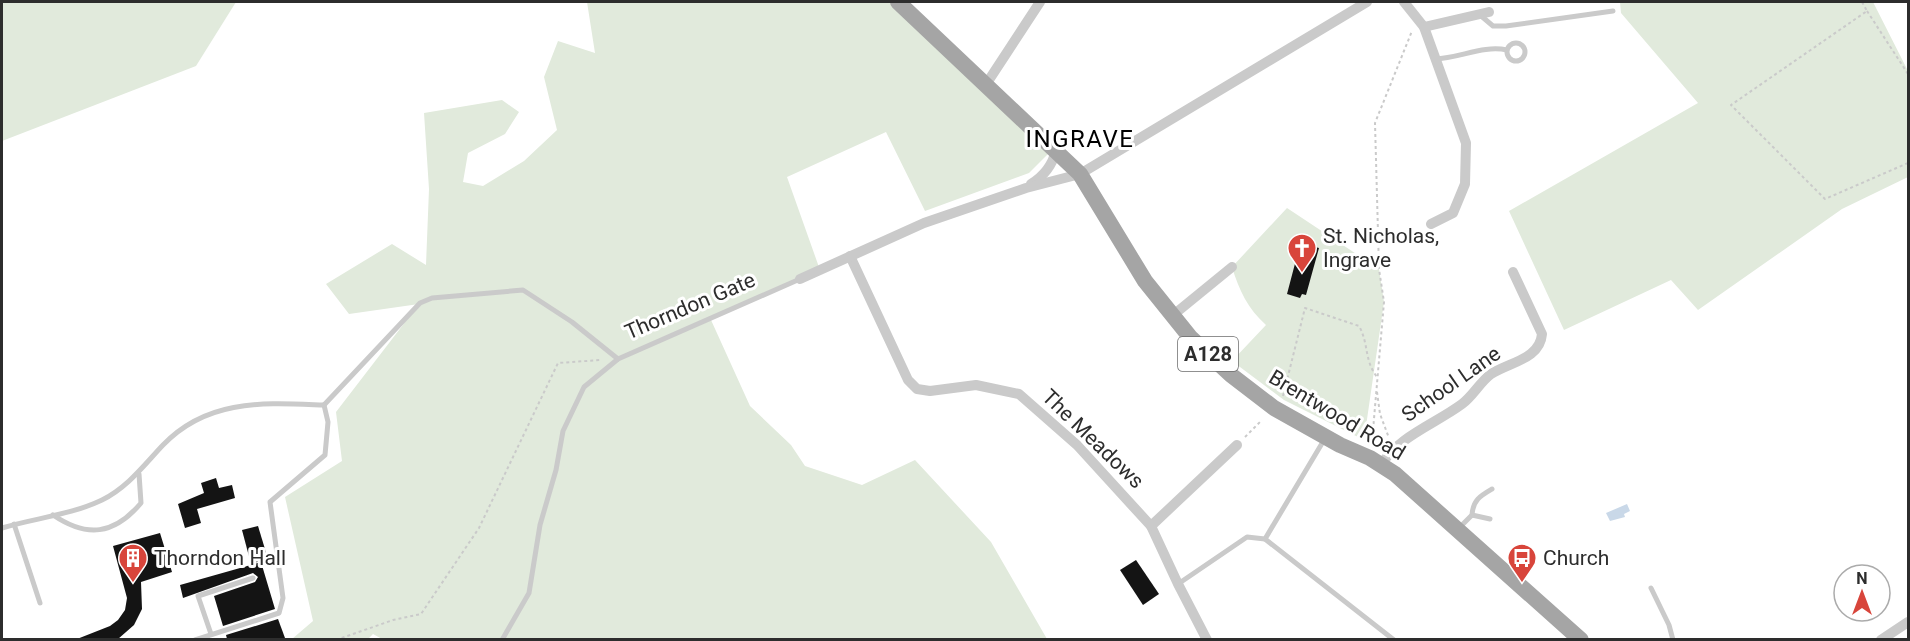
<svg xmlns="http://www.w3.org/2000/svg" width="1910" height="641" font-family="Roboto,sans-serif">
<rect width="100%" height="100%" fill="#fff"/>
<g fill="#e1eadc">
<polygon points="2,2 236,2 196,66 2,141"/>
<polygon points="587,2 898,2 1053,149 1029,173 925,211 886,132 787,177 820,270 711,320 750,406 791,445 805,466 862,485 915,460 991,542 1047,639 384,640 373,634 368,639 292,639 313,621 285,497 342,461 336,412 419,304 349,314 326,284 392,244 426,265 429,189 424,113 502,100 519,112 505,134 468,153 463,182 483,186 524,161 557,130 544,77 558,41 595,53"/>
<polygon points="1620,2 1873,2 1908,71 1908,177 1842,209 1698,310 1671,280 1564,330 1509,211 1698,103 1621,13"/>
<path d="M1287,208L1379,269L1384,302L1364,440L1284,400L1232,361L1266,325C1248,309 1239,290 1232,267Z"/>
</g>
<polygon fill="#c9d8e8" points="1627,504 1630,511 1624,514 1625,517 1610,521 1606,513"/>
<g fill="#141414">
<polygon points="1303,244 1319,248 1306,295 1302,294 1300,298 1287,294 1297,256 1300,257"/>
<polygon points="216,478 219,488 232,485 235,498 197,509 201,523 185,528 178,504 204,493 201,483"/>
<polygon points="258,526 268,559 251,564 242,530"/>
<polygon points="160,533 172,572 141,582 142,609 134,625 118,639 77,639 110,626 118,620 125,610 127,598 113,546"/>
<polygon points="1136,560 1159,594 1143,605 1120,570"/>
<polygon points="261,562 275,609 223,626 214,596 255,582 258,577 253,573 183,598 180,585"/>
<polygon points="278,619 285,638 227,639 226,635"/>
</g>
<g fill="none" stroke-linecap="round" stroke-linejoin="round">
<g stroke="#cacaca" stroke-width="2" stroke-dasharray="3 3" stroke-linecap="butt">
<polyline points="1862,2 1867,11 1731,105 1825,199 1908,163"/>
<polyline points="1867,11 1908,74"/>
<polyline points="1377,392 1380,414 1389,438"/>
<path d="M1283,396L1305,308L1359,326C1369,344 1364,360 1377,377"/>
<polyline points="1245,437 1262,420"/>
<polyline points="1372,442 1384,302 1379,269 1375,123 1412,31"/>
<polyline points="336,640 393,620 421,614 479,528 558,363 600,360"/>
</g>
<g stroke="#cacaca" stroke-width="5">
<polyline points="1480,15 1493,26 1506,26 1613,11"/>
<circle cx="1516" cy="52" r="9"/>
<path d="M1435,59C1460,58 1483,45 1507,50"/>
<polyline points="324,405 420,303 432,298 523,290 572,322 618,359"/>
<path d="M53,515C87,538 114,535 141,503L139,474"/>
<polyline points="1472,515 1490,519"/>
<polyline points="14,524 40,603"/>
<path d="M2,528C35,518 71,515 102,500C128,487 144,465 163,445C208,398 265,403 324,405"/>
<path d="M1459,528L1472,515C1473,500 1480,496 1492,489"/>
<polyline points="1265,539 1324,440"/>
<polyline points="1178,584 1247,537 1265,539 1394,640"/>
<polyline points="1651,588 1669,625 1673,640"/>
<polyline points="211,634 198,596 253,578"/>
<polyline points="195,640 279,613 283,598 270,502 325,455 328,422 324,405"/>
<polyline points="502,640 529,593 540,525 556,470 563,431 584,387 618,359 800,279"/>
</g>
<g stroke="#cacaca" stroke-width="10">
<polyline points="1404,2 1424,27 1466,143 1465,184 1453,213 1431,224"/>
<polyline points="1424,27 1489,12"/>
<polyline points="985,86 1040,2"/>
<path d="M1031,184C1044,176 1052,166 1056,151"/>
<polyline points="850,256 908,380 917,389 930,391 976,385 1019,394 1077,445 1151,526 1178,584 1207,640"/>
<polyline points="800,279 924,223 1026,188 1080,174 1367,2"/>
<polyline points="1172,316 1232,267"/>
<path d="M1381,465C1399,436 1435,424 1462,404C1473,396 1480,382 1491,374C1510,362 1540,359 1542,334L1513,272"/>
<polyline points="1151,526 1237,445"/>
<polyline points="1881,640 1908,622"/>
</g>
<polyline stroke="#a5a5a5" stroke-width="16" points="898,2 1080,174 1145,281 1190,337 1231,375 1274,408 1340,445 1370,458 1395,474 1581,640"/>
</g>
<defs>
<g id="church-pin" transform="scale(1.5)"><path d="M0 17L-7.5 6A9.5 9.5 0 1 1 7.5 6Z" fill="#d8453b" stroke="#fff"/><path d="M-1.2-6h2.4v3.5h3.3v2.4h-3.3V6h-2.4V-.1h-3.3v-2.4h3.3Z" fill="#fff"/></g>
<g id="building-pin" transform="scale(1.5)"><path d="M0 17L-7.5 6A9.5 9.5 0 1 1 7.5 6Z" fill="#d8453b" stroke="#fff"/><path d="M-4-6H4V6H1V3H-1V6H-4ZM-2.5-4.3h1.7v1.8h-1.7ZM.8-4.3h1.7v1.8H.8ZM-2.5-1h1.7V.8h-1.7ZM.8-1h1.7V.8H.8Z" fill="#fff"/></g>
<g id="bus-pin" transform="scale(1.5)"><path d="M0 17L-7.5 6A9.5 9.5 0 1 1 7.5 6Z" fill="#d8453b" stroke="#fff"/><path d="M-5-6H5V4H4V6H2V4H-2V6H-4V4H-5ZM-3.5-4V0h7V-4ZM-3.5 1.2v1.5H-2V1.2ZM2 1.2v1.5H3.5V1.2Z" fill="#fff"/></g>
</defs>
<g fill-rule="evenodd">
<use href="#church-pin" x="1302" y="248"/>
<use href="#building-pin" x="133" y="558"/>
<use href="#bus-pin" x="1522" y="558"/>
</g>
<g text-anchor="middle" stroke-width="6" stroke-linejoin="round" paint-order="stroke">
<rect fill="#fff" stroke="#6c6c6c" stroke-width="1.5" x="1178" y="337" width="60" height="34" rx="4.5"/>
<g font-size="20" font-weight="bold" fill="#2d2d2d">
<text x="1208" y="361">A128</text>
</g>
<g font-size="21" fill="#2d2d2d" stroke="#fff" text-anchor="start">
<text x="1323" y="243">St. Nicholas,<tspan x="1323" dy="24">Ingrave</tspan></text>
<text x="154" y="565">Thorndon Hall</text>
<text x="1543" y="565">Church</text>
</g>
<g font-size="21" fill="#2d2d2d" stroke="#fff">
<text transform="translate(690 306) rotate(-23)" y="7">Thorndon Gate</text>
<text transform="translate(1451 384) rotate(-35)" y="7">School Lane</text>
<text transform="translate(1337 415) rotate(31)" y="7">Brentwood Road</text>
<text transform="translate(1093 439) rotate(44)" y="7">The Meadows</text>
</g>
<g font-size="24" letter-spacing="1.5" fill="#000" stroke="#fff">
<text x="1080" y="147">INGRAVE</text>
</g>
</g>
<rect width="1910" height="641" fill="none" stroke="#2d2d2d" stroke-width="6"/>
<g transform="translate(1862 593)"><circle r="28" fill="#ffffff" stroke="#ababab" stroke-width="1.5"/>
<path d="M0-4.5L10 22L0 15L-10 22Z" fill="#d8453b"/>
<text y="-9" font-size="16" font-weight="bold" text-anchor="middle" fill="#2d2d2d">N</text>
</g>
</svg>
